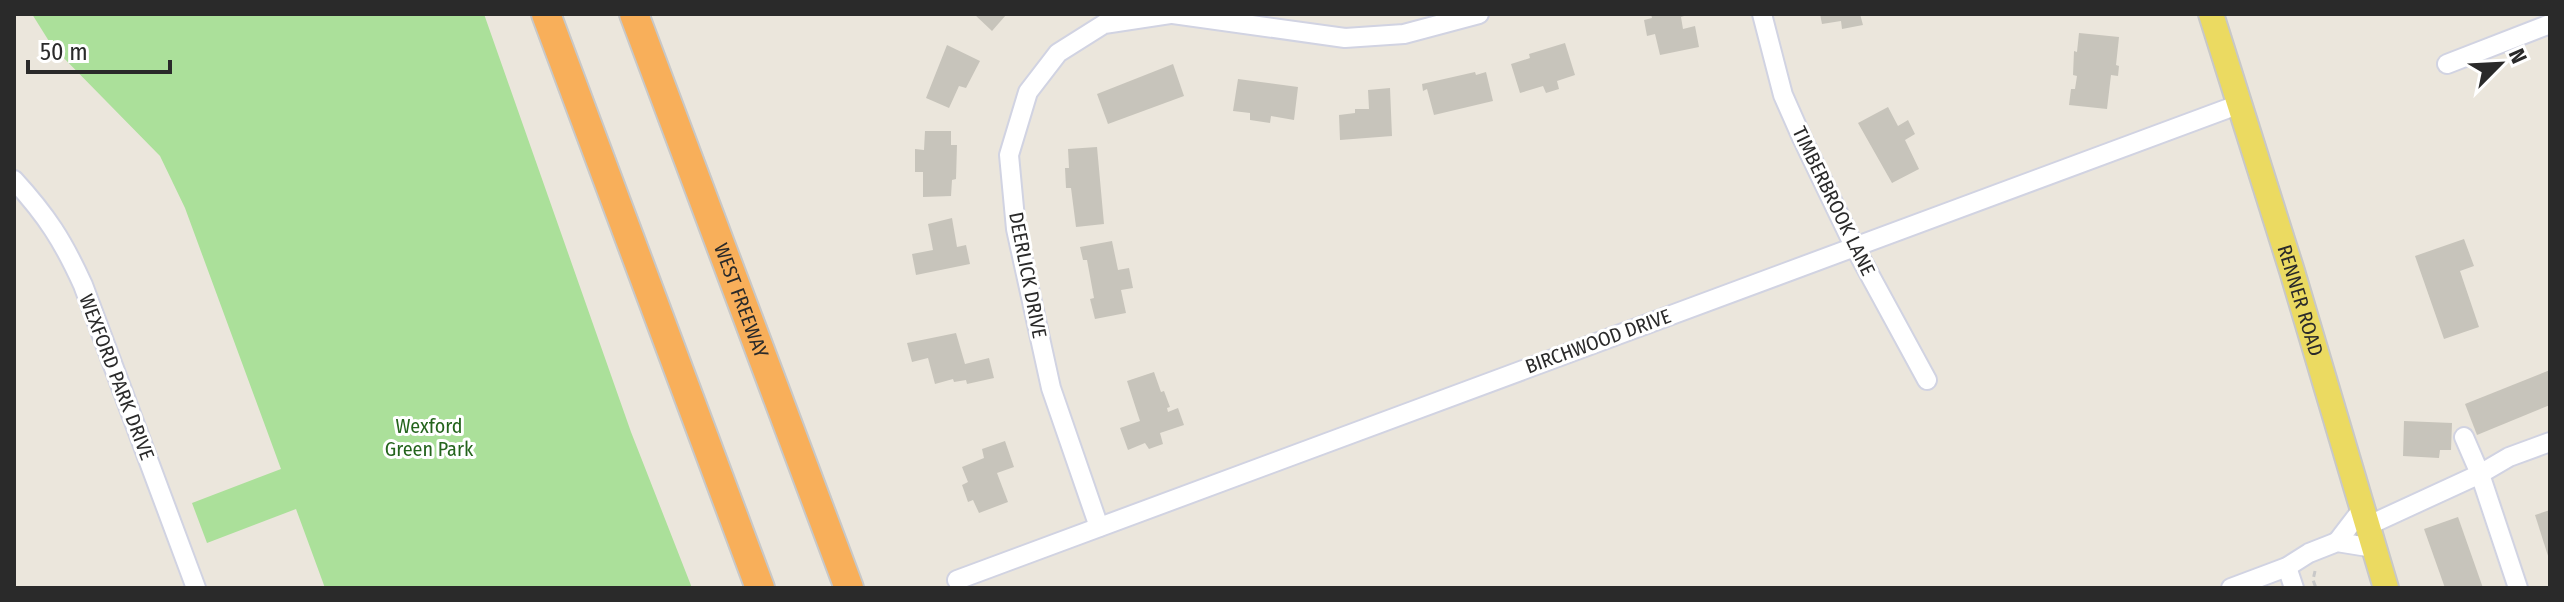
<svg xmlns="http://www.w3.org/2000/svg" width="2564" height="602" font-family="'Fira Sans Condensed',sans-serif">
<rect width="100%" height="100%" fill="#ebe6dc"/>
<polygon fill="#abe09a" points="32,14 484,14 631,432 692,588 325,588 296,509 207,543 192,503 281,469 185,208 160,156 52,46"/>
<g fill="#c7c4bb">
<polygon points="974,14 1004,14 1006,15 992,31"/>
<polygon points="1651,14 1690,14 1681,17 1683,29 1695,26 1699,47 1660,55 1655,34 1647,36 1644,20 1652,18"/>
<polygon points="1820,14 1860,14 1863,25 1842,29 1841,21 1822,24"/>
<polygon points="2079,33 2119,37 2116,65 2119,66 2118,76 2111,75 2107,109 2069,105 2071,89 2075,89 2077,76 2073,75 2074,51 2077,52"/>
<polygon points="1565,43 1575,75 1557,81 1559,89 1546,93 1543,86 1520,93 1511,64 1530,58 1529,54"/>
<polygon points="947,45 980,61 966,88 959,86 949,108 926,98"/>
<polygon points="1173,64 1184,96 1108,124 1097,94"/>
<polygon points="1475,72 1476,75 1486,72 1493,101 1434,115 1427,89 1423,91 1422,84"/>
<polygon points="1238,79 1298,87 1294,120 1271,116 1270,123 1250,120 1250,113 1233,111"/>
<polygon points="1390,88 1392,136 1340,140 1339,115 1355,113 1355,109 1369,109 1368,90"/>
<polygon points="1888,107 1898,126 1908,120 1915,134 1905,140 1919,169 1892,183 1858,123"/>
<polygon points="925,131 951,131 951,145 957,145 956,179 952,180 951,196 923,197 923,172 915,172 915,149 924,150"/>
<polygon points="1097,147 1104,224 1076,227 1071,188 1066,188 1065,168 1069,168 1068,149"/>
<polygon points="952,218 957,247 966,245 970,264 916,275 912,254 933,250 928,224"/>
<polygon points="2464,239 2474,266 2460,271 2479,327 2444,339 2415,256"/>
<polygon points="1112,241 1118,270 1129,268 1133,288 1121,290 1126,313 1095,319 1090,299 1094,298 1087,260 1083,260 1080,247"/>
<polygon points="956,333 965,364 989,358 994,378 967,384 966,380 954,382 953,379 935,384 928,358 912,362 907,343"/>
<polygon points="2550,370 2550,405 2477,435 2465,404"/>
<polygon points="1154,372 1161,392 1164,391 1170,407 1167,408 1168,412 1178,408 1184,425 1160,433 1163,444 1149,449 1145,443 1128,450 1120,428 1140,421 1127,381"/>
<polygon points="2404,421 2452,423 2451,450 2440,450 2439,458 2403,456"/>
<polygon points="1005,441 1014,467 997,473 1008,502 979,513 973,500 968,502 962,485 968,482 962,467 984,458 982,449"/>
<polygon points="2550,510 2550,559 2549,559 2535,515"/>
<polygon points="2458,517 2483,588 2445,588 2424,529"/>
</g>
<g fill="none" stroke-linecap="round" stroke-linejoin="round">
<g stroke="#d1d3e2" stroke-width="22">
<g id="minor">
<polyline points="1173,14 1345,38 1404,34 1479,14"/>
<polyline points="1762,14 1783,95 1802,138 1854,246 1927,380"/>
<polyline points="2447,64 2550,24"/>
<path d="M14,180C47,216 63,241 83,285L196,588"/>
<polyline points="2464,437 2480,474 2518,588"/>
<polyline points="2367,526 2480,474 2509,457 2550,442"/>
<polyline points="1099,527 1051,388 1016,229 1009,155 1028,92 1058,53 1104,24 1170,14"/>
<polyline points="2337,542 2363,508"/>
<polyline points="2287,567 2294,588"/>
<polyline points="957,580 2240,104"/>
<polyline points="2231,588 2287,567 2309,553 2337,542 2374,548"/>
</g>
</g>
<g stroke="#c8c8c8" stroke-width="28">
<g id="major">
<path id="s1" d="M2211,14L2292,271L2386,588"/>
</g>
</g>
<g stroke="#c8c8c8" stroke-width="32">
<g id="highway">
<polyline points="546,14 760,588"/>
<path id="s2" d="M634,14L849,588"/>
</g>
</g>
<polyline stroke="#c8c8c8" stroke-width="3" stroke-dasharray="6 4" stroke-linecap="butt" points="2315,571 2313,580 2316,588"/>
<use href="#minor" stroke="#fff" stroke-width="18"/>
<use href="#major" stroke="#ebda61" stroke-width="24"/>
<use href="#highway" stroke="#f8af5a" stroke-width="28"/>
</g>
<g text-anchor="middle" stroke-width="6" stroke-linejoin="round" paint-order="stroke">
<g font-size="20" fill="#2a2a2a" stroke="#fff">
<text transform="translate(1834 201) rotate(64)" y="7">TIMBERBROOK LANE</text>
<text transform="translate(1028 275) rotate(79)" y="7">DEERLICK DRIVE</text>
<text dy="7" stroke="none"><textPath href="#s2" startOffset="306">WEST FREEWAY</textPath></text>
<text dy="7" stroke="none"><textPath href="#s1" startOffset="300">RENNER ROAD</textPath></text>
<text transform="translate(1598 341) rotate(-20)" y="7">BIRCHWOOD DRIVE</text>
<text transform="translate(117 377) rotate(69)" y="7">WEXFORD PARK DRIVE</text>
</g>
<g font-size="20" fill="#24641c" stroke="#fff">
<text x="429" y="433">Wexford<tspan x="429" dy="23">Green Park</tspan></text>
</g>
</g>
<rect width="2564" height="602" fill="none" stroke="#2a2a2a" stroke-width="32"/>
<g transform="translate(2500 64) rotate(66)" stroke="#ffffff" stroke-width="6" paint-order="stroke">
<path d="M0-6L14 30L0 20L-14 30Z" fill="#2a2a2a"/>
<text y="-12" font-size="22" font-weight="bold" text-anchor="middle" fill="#2a2a2a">N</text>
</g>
<path d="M28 60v12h142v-12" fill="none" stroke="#2a2a2a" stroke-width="4"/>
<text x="40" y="60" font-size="24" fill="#2a2a2a" stroke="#ffffff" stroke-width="6" paint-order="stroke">50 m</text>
</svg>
